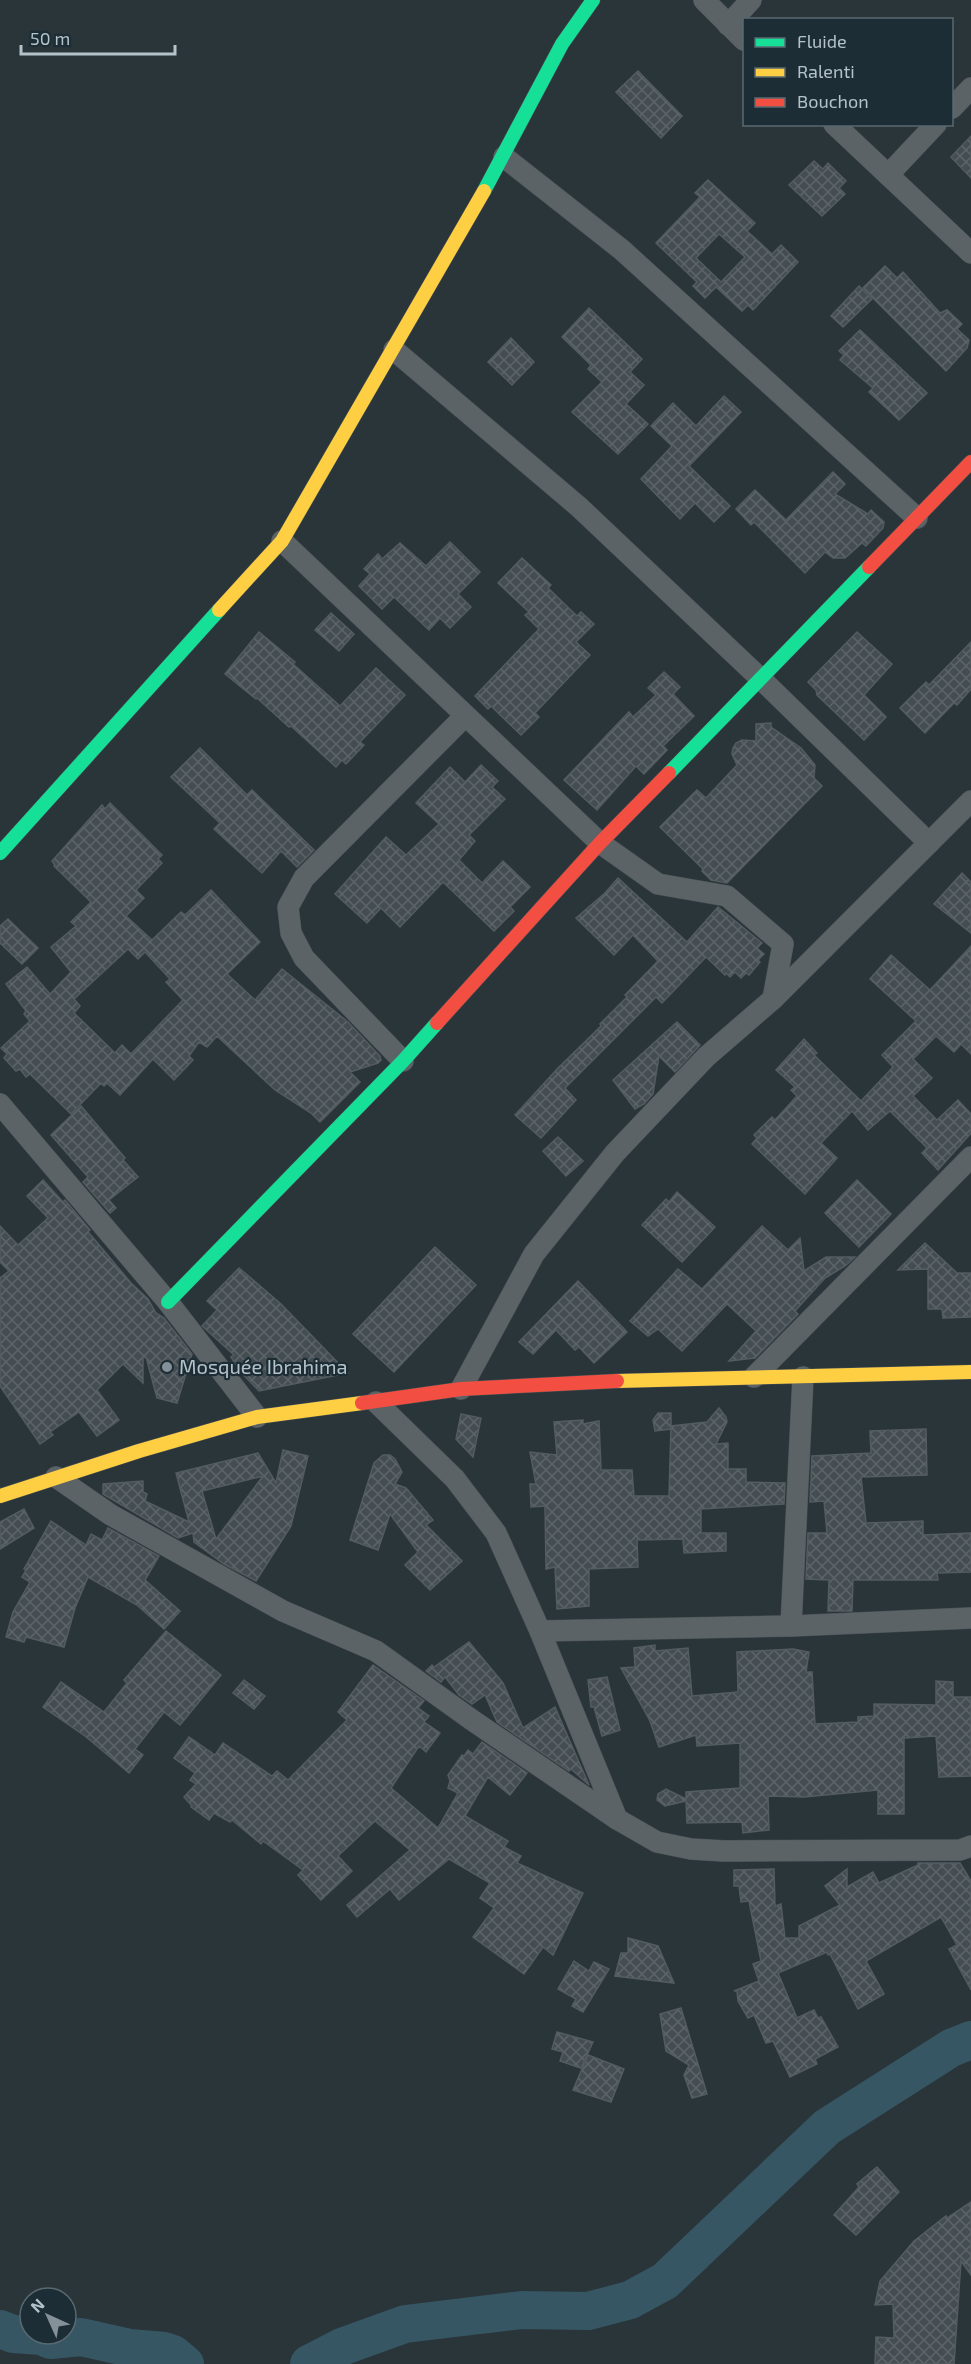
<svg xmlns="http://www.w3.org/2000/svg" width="971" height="2364" font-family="'Exo 2',sans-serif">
<defs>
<pattern id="building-cross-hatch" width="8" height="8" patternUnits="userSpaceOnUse" patternTransform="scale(1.5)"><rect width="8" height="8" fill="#444d51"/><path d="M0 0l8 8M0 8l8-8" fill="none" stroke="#5d6569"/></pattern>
</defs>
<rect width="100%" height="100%" fill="#2a353a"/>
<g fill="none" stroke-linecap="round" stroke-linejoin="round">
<g stroke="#365663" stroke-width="38">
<polyline points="0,2329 13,2334 41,2336 51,2340 81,2337 130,2348 164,2351 173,2354 185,2364"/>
<polyline points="309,2364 344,2346 405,2324 522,2310 588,2311 630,2300 665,2281 827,2127 951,2048 971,2040"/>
</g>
</g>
<g fill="url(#building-cross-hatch)" stroke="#525c61" stroke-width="1.5" fill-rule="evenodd">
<polygon points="638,71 682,116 661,138 616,92"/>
<polygon points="971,136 971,178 951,157"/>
<polygon points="814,161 823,169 828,163 846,181 839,188 845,194 822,216 789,185"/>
<path d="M708,180L755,223L747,231L772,254L781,245L798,262L753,310L748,305L742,311L716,287L718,285L705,298L693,286L697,282L656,243L700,197L695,193ZM719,234L745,257L721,282L696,258Z"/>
<polygon points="885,266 897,278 903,272 940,313 947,310 962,324 957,329 969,340 967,348 946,371 863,288"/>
<polygon points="859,286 872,299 843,327 831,316"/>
<polygon points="589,308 642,359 630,372 644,385 626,404 648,424 618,454 572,412 602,382 588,369 591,365 562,337"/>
<polygon points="860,330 927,393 899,420 869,392 873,388 840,360 844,355 839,351"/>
<polygon points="511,338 534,362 512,385 488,362"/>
<polygon points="724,396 741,412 689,466 730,506 714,522 695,503 680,519 641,479 672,446 651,426 673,403 696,426"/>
<polygon points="833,472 845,484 835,494 868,514 871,510 884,522 883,528 866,546 862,543 845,558 833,558 825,552 805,573 754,522 751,525 736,509 755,490 786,520"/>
<polygon points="450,542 480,572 458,594 471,607 450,628 440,618 429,630 394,597 382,609 359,586 370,574 364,569 378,554 382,559 400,543 426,566"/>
<polygon points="522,558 551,585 548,588 577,616 581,612 594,624 576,642 590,655 535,713 539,717 521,735 491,706 488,709 475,696 539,629 525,615 529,612 498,583"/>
<polygon points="331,613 354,634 339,651 315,630"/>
<polygon points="259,632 295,662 293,664 340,706 376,668 405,695 360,742 364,745 346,764 342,760 336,767 291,726 289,727 257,698 256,699 225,674"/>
<polygon points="857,632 892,664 864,695 886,717 864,740 817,695 816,690 808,682"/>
<polygon points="971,642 971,689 957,705 954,703 925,733 900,708 926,682 929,685"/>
<polygon points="664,672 680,687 673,694 694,716 663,746 667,750 644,774 636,766 597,810 564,780 629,712 633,717 656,695 648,688"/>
<polygon points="771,723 771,727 801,748 815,765 814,778 822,786 727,883 711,880 702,871 703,869 660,827 697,790 706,798 737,765 732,754 733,748 736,743 742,740 756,741 756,724"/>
<polygon points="200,748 247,795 252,790 314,850 297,867 281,851 262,873 214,829 220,823 171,777"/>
<polygon points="481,765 498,781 492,787 505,799 469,835 475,841 459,860 482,883 503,861 530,887 510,907 514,911 494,931 443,882 400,927 381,908 367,923 335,894 386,837 406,855 439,824 416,803 450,767 465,782"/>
<path d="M110,803L162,855L158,859L162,863L136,890L144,898L126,916L152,940L181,912L185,915L211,890L260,942L227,974L255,1000L282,969L348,1022L380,1056L381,1060L378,1063L350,1072L360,1082L320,1122L311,1113L275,1090L217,1036L207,1047L199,1042L189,1056L193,1060L174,1080L153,1059L120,1095L107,1083L104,1086L101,1083L71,1114L30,1074L26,1077L20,1069L16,1071L4,1058L7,1054L1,1048L30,1021L24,1014L26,1011L6,984L27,967L50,994L71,972L51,947L76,926L71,922L91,902L54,866L55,865L52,861L102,805L105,809ZM128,949L138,959L145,952L170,979L166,982L183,1000L131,1054L122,1045L115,1053L74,1013L80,1006L74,999Z"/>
<polygon points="962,873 971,882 971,933 934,904"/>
<polygon points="618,878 687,942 718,907 762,943 757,948 764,954 758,960 760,962 749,975 746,973 741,978 735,972 730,977 726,973 725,975 706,957 662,1003 656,997 565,1088 576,1100 541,1138 515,1115 558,1068 601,1026 600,1024 627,997 625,995 658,961 633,935 614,955 576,918 605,893"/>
<polygon points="8,919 38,948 22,964 0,943 0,926"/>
<polygon points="971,946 971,1054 961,1044 954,1052 936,1036 913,1059 932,1078 913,1096 937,1120 958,1100 971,1114 971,1133 938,1170 922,1153 927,1148 890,1111 868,1130 852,1111 821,1143 837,1158 805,1194 752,1144 757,1138 754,1135 772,1117 775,1120 797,1096 791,1090 795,1087 776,1070 804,1039 817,1053 814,1055 861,1101 893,1067 882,1055 916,1021 870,979 891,955 930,990"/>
<polygon points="677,1022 700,1045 675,1072 659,1056 653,1094 644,1104 635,1109 613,1080"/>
<polygon points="81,1106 125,1158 123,1160 138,1177 109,1200 116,1208 110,1213 83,1182 88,1177 51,1135"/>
<polygon points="558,1137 583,1161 566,1176 543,1151"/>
<polygon points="43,1180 63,1202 65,1200 90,1230 88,1232 95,1240 131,1283 148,1299 156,1313 164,1318 192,1354 177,1403 157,1398 146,1357 143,1358 143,1383 123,1364 97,1390 119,1420 97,1436 79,1412 50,1432 53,1435 40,1444 0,1386 0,1278 9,1271 0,1262 0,1226 18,1245 48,1218 27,1196"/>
<polygon points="857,1180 891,1214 859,1247 825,1213"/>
<polygon points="677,1192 715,1227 682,1262 642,1225 666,1199 669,1202"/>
<polygon points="762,1226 788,1250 800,1238 804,1271 826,1257 855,1257 845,1266 825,1278 795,1311 798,1314 755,1358 729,1361 756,1331 727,1304 682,1351 658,1329 648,1336 630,1321 678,1269 702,1289"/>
<polygon points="925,1243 957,1273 971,1273 971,1317 943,1318 942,1309 928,1309 928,1269 898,1270"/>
<polygon points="435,1247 476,1285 394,1372 353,1334"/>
<polygon points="239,1268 281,1304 348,1373 259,1391 239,1370 231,1357 234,1355 202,1326 217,1310 207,1301"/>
<polygon points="578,1281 627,1332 594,1363 579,1347 575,1350 556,1330 533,1354 519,1342"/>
<polygon points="719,1408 726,1417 727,1422 716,1444 728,1443 728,1469 746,1469 746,1482 785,1483 784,1504 701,1509 701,1533 726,1533 726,1551 684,1553 683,1539 637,1540 638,1567 589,1569 589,1606 557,1609 555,1567 546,1569 545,1506 531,1507 530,1484 536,1484 530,1452 557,1455 554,1422 583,1420 583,1424 599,1421 601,1470 632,1470 634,1496 669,1496 671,1426 707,1422"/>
<polygon points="658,1413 671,1413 671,1429 655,1431 653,1420"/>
<polygon points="461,1414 481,1418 473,1457 456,1439"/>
<polygon points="926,1429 927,1475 861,1477 866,1523 923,1521 923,1535 971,1533 971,1572 937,1573 938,1580 853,1580 852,1611 828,1611 829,1580 806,1579 808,1533 827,1533 824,1501 810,1502 812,1456 871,1453 870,1431"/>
<path d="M283,1450L308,1456L291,1526L256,1581L224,1564L194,1542L193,1533L178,1538L103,1494V1484L143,1481V1492L147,1494L145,1501L189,1522L176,1473L258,1453L276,1483ZM263,1476L216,1539L202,1491Z"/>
<polygon points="383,1455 390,1455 395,1459 402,1472 395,1484 406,1488 433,1520 426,1525 462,1561 430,1590 405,1565 418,1552 390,1514 378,1550 350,1540 374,1463"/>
<polygon points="24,1509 34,1528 0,1549 0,1522"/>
<polygon points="51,1521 86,1545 91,1534 102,1540 108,1528 159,1556 145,1580 180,1611 164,1629 137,1605 88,1577 75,1608 64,1647 26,1637 24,1642 6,1637 13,1612 30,1582 22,1577 26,1570 24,1569"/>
<polygon points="166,1631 221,1675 180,1725 164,1712 135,1749 143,1755 129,1773 85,1736 43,1707 61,1682 104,1712 127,1683 124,1680"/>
<polygon points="469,1642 503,1683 523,1728 555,1707 589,1785 571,1769 569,1771 497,1722 485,1695 472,1704 459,1695 445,1677 441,1682 426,1671 432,1665 434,1667"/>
<polygon points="655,1645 655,1651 688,1648 692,1696 738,1692 737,1652 793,1649 809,1652 806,1672 812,1672 815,1724 858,1722 858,1717 874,1716 874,1704 936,1705 936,1681 953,1682 953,1697 971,1697 971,1776 939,1777 936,1736 904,1738 904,1814 878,1814 878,1790 804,1797 768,1796 769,1830 743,1833 742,1822 687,1823 686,1801 665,1806 657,1800 658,1794 666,1789 686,1799 686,1792 740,1788 740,1743 697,1746 696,1735 659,1747 650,1721 621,1668 635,1667 634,1648"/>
<polygon points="373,1665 424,1701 418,1708 429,1716 424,1722 440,1733 426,1752 419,1746 391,1788 438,1828 458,1793 448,1788 450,1781 448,1775 462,1755 464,1756 468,1750 473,1754 482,1742 527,1773 510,1795 488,1777 465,1816 508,1841 504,1847 521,1856 517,1863 583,1893 553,1955 543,1947 524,1974 473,1937 494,1908 480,1898 490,1883 449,1859 399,1900 390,1889 357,1917 347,1905 410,1850 375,1821 338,1856 352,1871 321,1900 298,1875 303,1870 263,1841 261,1844 232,1820 230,1822 214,1813 209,1820 191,1807 192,1806 184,1797 196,1784 190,1780 195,1773 174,1758 189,1737 215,1755 223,1743 272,1776 277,1771 288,1780 347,1720 338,1712"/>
<polygon points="607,1677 620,1730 602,1736 594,1707 591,1707 588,1680"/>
<polygon points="244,1680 265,1696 254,1709 233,1693"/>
<polygon points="918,1863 960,1863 971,1881 971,1990 949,1949 957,1945 941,1917 866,1961 884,1994 858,2009 830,1954 828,1955 827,1952 778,1973 797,2018 814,2010 818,2018 821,2017 838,2047 815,2059 817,2064 790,2077 773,2041 766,2043 754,2015 748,2018 738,2001 737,1991 734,1991 759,1981 753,1964 761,1961 749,1901 741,1902 739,1886 734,1886 734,1870 774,1869 775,1906 781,1904 785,1938 799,1938 799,1926 840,1905 825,1886 847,1869 847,1887 873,1872 879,1883 918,1865"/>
<polygon points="628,1938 658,1946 674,1983 615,1976 621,1953 628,1953"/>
<polygon points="574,1961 589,1971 594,1962 609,1969 583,2012 572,2006 576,1999 558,1989"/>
<polygon points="681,2008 707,2094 692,2098 684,2075 689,2065 666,2051 660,2014"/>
<polygon points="557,2032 593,2042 581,2068 560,2061 563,2052 552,2049"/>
<polygon points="588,2055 624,2069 611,2102 573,2090"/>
<polygon points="877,2167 899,2192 856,2235 834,2215 859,2187 857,2184"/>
<polygon points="971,2202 971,2275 961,2261 954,2364 875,2364 876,2337 894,2338 893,2304 875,2305 880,2281 914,2241 946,2216 947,2218"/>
</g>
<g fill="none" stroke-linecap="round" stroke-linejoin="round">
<g stroke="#485054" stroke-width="22">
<g id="street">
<polyline points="704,0 744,40"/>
<polyline points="728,25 751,0"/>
<polyline points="952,108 971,88"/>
<polyline points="834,124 971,253"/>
<polyline points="504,157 622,250 917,518"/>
<polyline points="888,175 936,124"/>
<polyline points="394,350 579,507 761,679 929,843"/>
<polyline points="282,541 600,843 658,884 727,896 783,944 773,999"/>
<polyline points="403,1061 304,958 291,933 288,907 304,878 465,716"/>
<polyline points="0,1104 168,1302 257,1417"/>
<polyline points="754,1377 971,1157"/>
<polyline points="461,1389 534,1254 615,1153 706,1057 773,999 971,801"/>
<polyline points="376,1402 455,1479 496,1533 540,1631 617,1819"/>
<polyline points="56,1477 111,1515 283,1611 376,1651 472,1720 617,1819 657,1842 691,1849 724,1851 960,1850 971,1846"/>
<polyline points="791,1626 803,1377"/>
<polyline points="540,1631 791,1626 971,1618"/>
</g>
</g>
<g stroke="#485054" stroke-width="15">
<g id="fast">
<polyline points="484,191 562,44 593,0"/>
<polyline points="669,773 869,567"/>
<polyline points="0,853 219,610"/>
<polyline points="168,1302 403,1061 437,1023"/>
</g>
</g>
<g stroke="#485054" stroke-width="15">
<g id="slow">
<polyline points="219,610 282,541 484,191"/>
<polyline points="617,1381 971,1372"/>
<polyline points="0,1496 139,1451 257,1417 362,1403"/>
</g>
</g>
<g stroke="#485054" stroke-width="15">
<g id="jam">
<polyline points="869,567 971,462"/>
<polyline points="437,1023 600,843 669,773"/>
<polyline points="362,1403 461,1389 617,1381"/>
</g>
</g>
<use href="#street" stroke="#5b6367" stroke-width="21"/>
<use href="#fast" stroke="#16e098" stroke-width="14"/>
<use href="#slow" stroke="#ffcf43" stroke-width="14"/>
<use href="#jam" stroke="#f24e42" stroke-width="14"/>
</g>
<circle fill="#849198" stroke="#1d2d35" stroke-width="2" cx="167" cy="1367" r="6"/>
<g text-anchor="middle" stroke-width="4.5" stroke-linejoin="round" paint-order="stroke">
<g font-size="20" fill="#b4c3ca" stroke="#1d2d35" text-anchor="start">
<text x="179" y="1374">Mosquée Ibrahima</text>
</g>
</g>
<rect x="743" y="18" width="210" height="108" fill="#1d2d35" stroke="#596971" stroke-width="1.5"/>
<rect x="755" y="38" width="30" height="9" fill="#16e098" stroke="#596971" stroke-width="1.5"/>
<text x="797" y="48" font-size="18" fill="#b4c3ca">Fluide</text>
<rect x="755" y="68" width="30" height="9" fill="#ffcf43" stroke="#596971" stroke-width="1.5"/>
<text x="797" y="78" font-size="18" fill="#b4c3ca">Ralenti</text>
<rect x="755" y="98" width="30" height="9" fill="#f24e42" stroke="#596971" stroke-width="1.5"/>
<text x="797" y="108" font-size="18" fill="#b4c3ca">Bouchon</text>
<g transform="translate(48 2316) rotate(315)"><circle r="28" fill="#1d2d35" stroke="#596971" stroke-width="1.5"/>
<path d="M0-4.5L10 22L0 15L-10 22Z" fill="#849198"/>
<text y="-9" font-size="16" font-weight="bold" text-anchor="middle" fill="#b4c3ca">N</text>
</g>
<path d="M21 45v9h154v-9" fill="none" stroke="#b4c3ca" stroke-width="3"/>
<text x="30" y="45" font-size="18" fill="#b4c3ca" stroke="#1d2d35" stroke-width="4.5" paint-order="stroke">50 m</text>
</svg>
